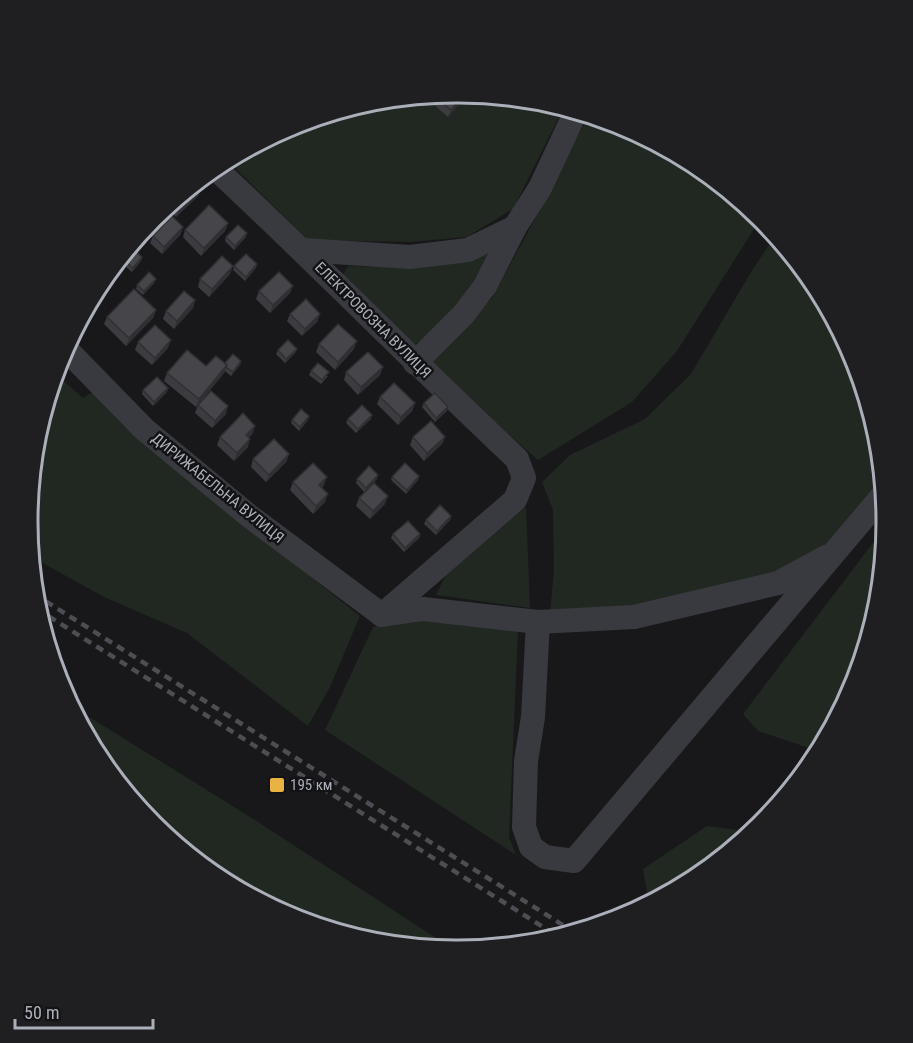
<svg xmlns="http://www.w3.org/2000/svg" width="913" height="1043" font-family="'Roboto Condensed',sans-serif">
<rect width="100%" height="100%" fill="#18181a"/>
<g fill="#202821">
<polygon points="457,92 541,100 564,107 513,209 467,237 410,242 308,240 227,160 292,125 373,100"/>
<polygon points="589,115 621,125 695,165 761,218 677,351 632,402 538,460 427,364 492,298 550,191 565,158"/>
<polygon points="775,236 814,283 853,357 878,438 882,480 832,543 777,573 630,609 550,614 554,570 553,510 542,482 570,455 645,419 691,374 751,272"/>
<polygon points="495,252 433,335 415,344 341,278 348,266 422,268"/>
<polygon points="60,357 66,363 58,376 83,398 96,390 248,527 360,616 329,689 308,726 187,633 104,597 30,556 27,521 35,437"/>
<polygon points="526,507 530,608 436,595 446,575"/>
<polygon points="885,527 878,606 853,686 818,751 758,731 743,714"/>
<polygon points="453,617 518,631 509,837 516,855 325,730 373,627 392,619"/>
<polygon points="70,705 255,820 456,951 372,943 292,918 218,878 153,825 99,760"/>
<polygon points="707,826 752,832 695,879 649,903 643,869"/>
</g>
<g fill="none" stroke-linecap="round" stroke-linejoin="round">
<g stroke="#393a3f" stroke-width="24">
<path d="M214,167C317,263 415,363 517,459L524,478L515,500L382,615"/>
<polyline points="303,250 410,257 468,250 515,227 540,188 576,111"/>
<polyline points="65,348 144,429 248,515 382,615"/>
<polyline points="415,363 463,315 485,286 515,227"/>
<polyline points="382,615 423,609 538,622 634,617 778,583 826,557"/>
<polyline points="538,622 533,717 526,761 524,827 531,847 545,857 574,861 883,495"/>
</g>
<g stroke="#4c4e54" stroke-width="4.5" stroke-dasharray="8 6" stroke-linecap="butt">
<polyline points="34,594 574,932"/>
<polyline points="37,609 559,937"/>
</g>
</g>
<g fill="#3b3b40">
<polygon points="435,97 463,99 448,117 433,104"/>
<polygon points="196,183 201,188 198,196 176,217 166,207"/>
<polygon points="228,223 225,231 201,256 183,237 185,230"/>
<polygon points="183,227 180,235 162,254 150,243 153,236"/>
<polygon points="226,237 246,237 234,250 225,241"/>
<polygon points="142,257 141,261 132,272 125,266 126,262"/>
<polygon points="234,266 256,268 245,281 233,270"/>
<polygon points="230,274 209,297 198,287 200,279"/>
<polygon points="156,279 154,283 143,295 136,289 137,285"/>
<polygon points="113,281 92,304 90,301 100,283"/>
<polygon points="259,291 290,293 270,313 256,299"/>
<polygon points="195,300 193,308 174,329 163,319 166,311"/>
<polygon points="156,310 153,318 126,346 104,324 107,317"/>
<polygon points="290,314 320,314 317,322 302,336 287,321"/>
<polygon points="138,342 168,348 152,365 135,350"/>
<polygon points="319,344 354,349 335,370 316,352"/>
<polygon points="297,349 295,353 285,363 276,354 278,350"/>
<polygon points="241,361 240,365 231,376 225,371 224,373 196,407 164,381 167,373 206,366"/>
<polygon points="311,371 328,376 321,384 309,375"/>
<polygon points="346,372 380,375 358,395 344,380"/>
<polygon points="168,388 167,392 153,406 142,394 143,390"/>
<polygon points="380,397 415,403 412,411 398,425 377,404"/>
<polygon points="424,403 447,411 435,422 422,407"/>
<polygon points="198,405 226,414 212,428 195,413"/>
<polygon points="309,416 308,420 299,431 291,423 292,420"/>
<polygon points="348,419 371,419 356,433 346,423"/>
<polygon points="253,433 248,438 248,447 234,461 217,445 220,437"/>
<polygon points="413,437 445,437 442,444 424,461 410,445"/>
<polygon points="289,454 286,462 266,482 251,467 253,459"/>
<polygon points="419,476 418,480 406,494 391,480 392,477"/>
<polygon points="357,479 377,479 364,492 356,483"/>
<polygon points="293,482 324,485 321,488 325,502 313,514 290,490"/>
<polygon points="359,498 385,504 370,519 356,506"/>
<polygon points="451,516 450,520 436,535 424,524 426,520"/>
<polygon points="393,534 420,534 419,538 404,552 391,538"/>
</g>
<g fill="#303034">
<polygon points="465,93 463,99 448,117 451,110"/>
<polygon points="201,188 198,196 176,217 178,210"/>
<polygon points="228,223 225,231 201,256 204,248"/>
<polygon points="183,227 180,235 162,254 164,247"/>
<polygon points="247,233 246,237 234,250 235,246"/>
<polygon points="142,257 141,261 132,272 133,268"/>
<polygon points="257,264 256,268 245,281 246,277"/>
<polygon points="233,266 230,274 209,297 212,289"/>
<polygon points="116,274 113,281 92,304 95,296"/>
<polygon points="156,279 154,283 143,295 144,291"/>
<polygon points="293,286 290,293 270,313 273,305"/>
<polygon points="195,300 193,308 174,329 177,321"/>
<polygon points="156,310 153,318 126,346 129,338"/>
<polygon points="320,314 317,322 302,336 305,329"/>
<polygon points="171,340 168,348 152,365 155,358"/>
<polygon points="357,341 354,349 335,370 338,362"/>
<polygon points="297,349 295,353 285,363 286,359"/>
<polygon points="241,361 240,365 231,376 233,372"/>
<polygon points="227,365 224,373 196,407 199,399"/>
<polygon points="383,367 380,375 358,395 361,387"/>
<polygon points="168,388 167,392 153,406 154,402"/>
<polygon points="415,403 412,411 398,425 401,417"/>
<polygon points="228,406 226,414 212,428 215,421"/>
<polygon points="448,407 447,411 435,422 436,418"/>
<polygon points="372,415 371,419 356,433 358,429"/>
<polygon points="309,416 308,420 299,431 300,427"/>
<polygon points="255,426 253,433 243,443 246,435"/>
<polygon points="445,437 442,444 424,461 427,453"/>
<polygon points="250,439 248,447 234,461 237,453"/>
<polygon points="289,454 286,462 266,482 269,475"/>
<polygon points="378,475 377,479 364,492 366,488"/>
<polygon points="419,476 418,480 406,494 407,490"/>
<polygon points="327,477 324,485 316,493 319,485"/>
<polygon points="328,494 325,502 313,514 316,506"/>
<polygon points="388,496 385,504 370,519 373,511"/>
<polygon points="451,516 450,520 436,535 437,531"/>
<polygon points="420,534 419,538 404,552 405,548"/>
</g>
<g fill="#45454a" stroke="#303034" stroke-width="1.5">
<polygon points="457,92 465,93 451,110 435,97 438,94"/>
<polygon points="196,183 201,188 178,210 172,202"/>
<polygon points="209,205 228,223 204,248 185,230"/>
<polygon points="172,216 183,227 164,247 153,236"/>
<polygon points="238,225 247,233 235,246 226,237"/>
<polygon points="135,251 142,257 133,268 126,262"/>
<polygon points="246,254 257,264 246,277 234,266"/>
<polygon points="222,256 233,266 212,289 200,279"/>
<polygon points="111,269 116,274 95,296 93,294 100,283"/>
<polygon points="149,272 156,279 144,291 137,285"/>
<polygon points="279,272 293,286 273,305 259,291"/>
<polygon points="134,289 156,310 129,338 107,317"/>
<polygon points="184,291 195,300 177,321 166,311"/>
<polygon points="306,299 320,314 305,329 290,314"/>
<polygon points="338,324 357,341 338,362 319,344"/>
<polygon points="155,325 171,340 155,358 138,342"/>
<polygon points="288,340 297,349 286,359 278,350"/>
<polygon points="187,350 206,366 216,356 227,365 199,399 167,373"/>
<polygon points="368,352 383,367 361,387 346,372"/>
<polygon points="233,354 241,361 233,372 226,367 227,365 225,363"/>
<polygon points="318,363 329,372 322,380 311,371"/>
<polygon points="157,377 168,388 154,402 143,390"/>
<polygon points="394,383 415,403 401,417 380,397"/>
<polygon points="211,391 228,406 215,421 198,405"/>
<polygon points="435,393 448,407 436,418 424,403"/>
<polygon points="362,405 372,415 358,429 348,419"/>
<polygon points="301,409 309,416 300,427 292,420"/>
<polygon points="243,413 255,426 246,435 250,439 237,453 220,437"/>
<polygon points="431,421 445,437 427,453 413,437"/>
<polygon points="274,439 289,454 269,475 253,459"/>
<polygon points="313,463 327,477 319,485 328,494 316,506 293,482"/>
<polygon points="405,463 419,476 407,490 392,477"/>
<polygon points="369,466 378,475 366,488 357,479"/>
<polygon points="374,483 388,496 373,511 359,498"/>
<polygon points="440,505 451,516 437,531 426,520"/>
<polygon points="408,521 420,534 405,548 393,534"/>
</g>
<rect fill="#e8b342" stroke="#131315" stroke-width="2" x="269" y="777" width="16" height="16" rx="3"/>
<g text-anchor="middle" stroke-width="5" stroke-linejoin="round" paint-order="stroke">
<g font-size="15" fill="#abafb9" stroke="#131315">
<text transform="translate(373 320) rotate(45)" y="5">ЕЛЕКТРОВОЗНА ВУЛИЦЯ</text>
<text transform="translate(218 488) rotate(39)" y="5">ДИРИЖАБЕЛЬНА ВУЛИЦЯ</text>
</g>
<g font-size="15" fill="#abafb9" stroke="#131315" text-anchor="start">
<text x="290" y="790">195 км</text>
</g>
</g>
<path d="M0 0H913V1043H0ZM456 103H458A418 418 0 0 1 876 521V522A418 418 0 0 1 458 940H456A418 418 0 0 1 38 522V521A418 418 0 0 1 456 103Z" fill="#1f1f22" fill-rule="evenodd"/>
<path fill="none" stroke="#abafb9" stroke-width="3" d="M456 103H458A418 418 0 0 1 876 521V522A418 418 0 0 1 458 940H456A418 418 0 0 1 38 522V521A418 418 0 0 1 456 103Z"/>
<path d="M15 1019v9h138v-9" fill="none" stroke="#abafb9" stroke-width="3"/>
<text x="24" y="1019" font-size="18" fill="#abafb9" stroke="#131315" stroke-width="4.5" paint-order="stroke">50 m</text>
</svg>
